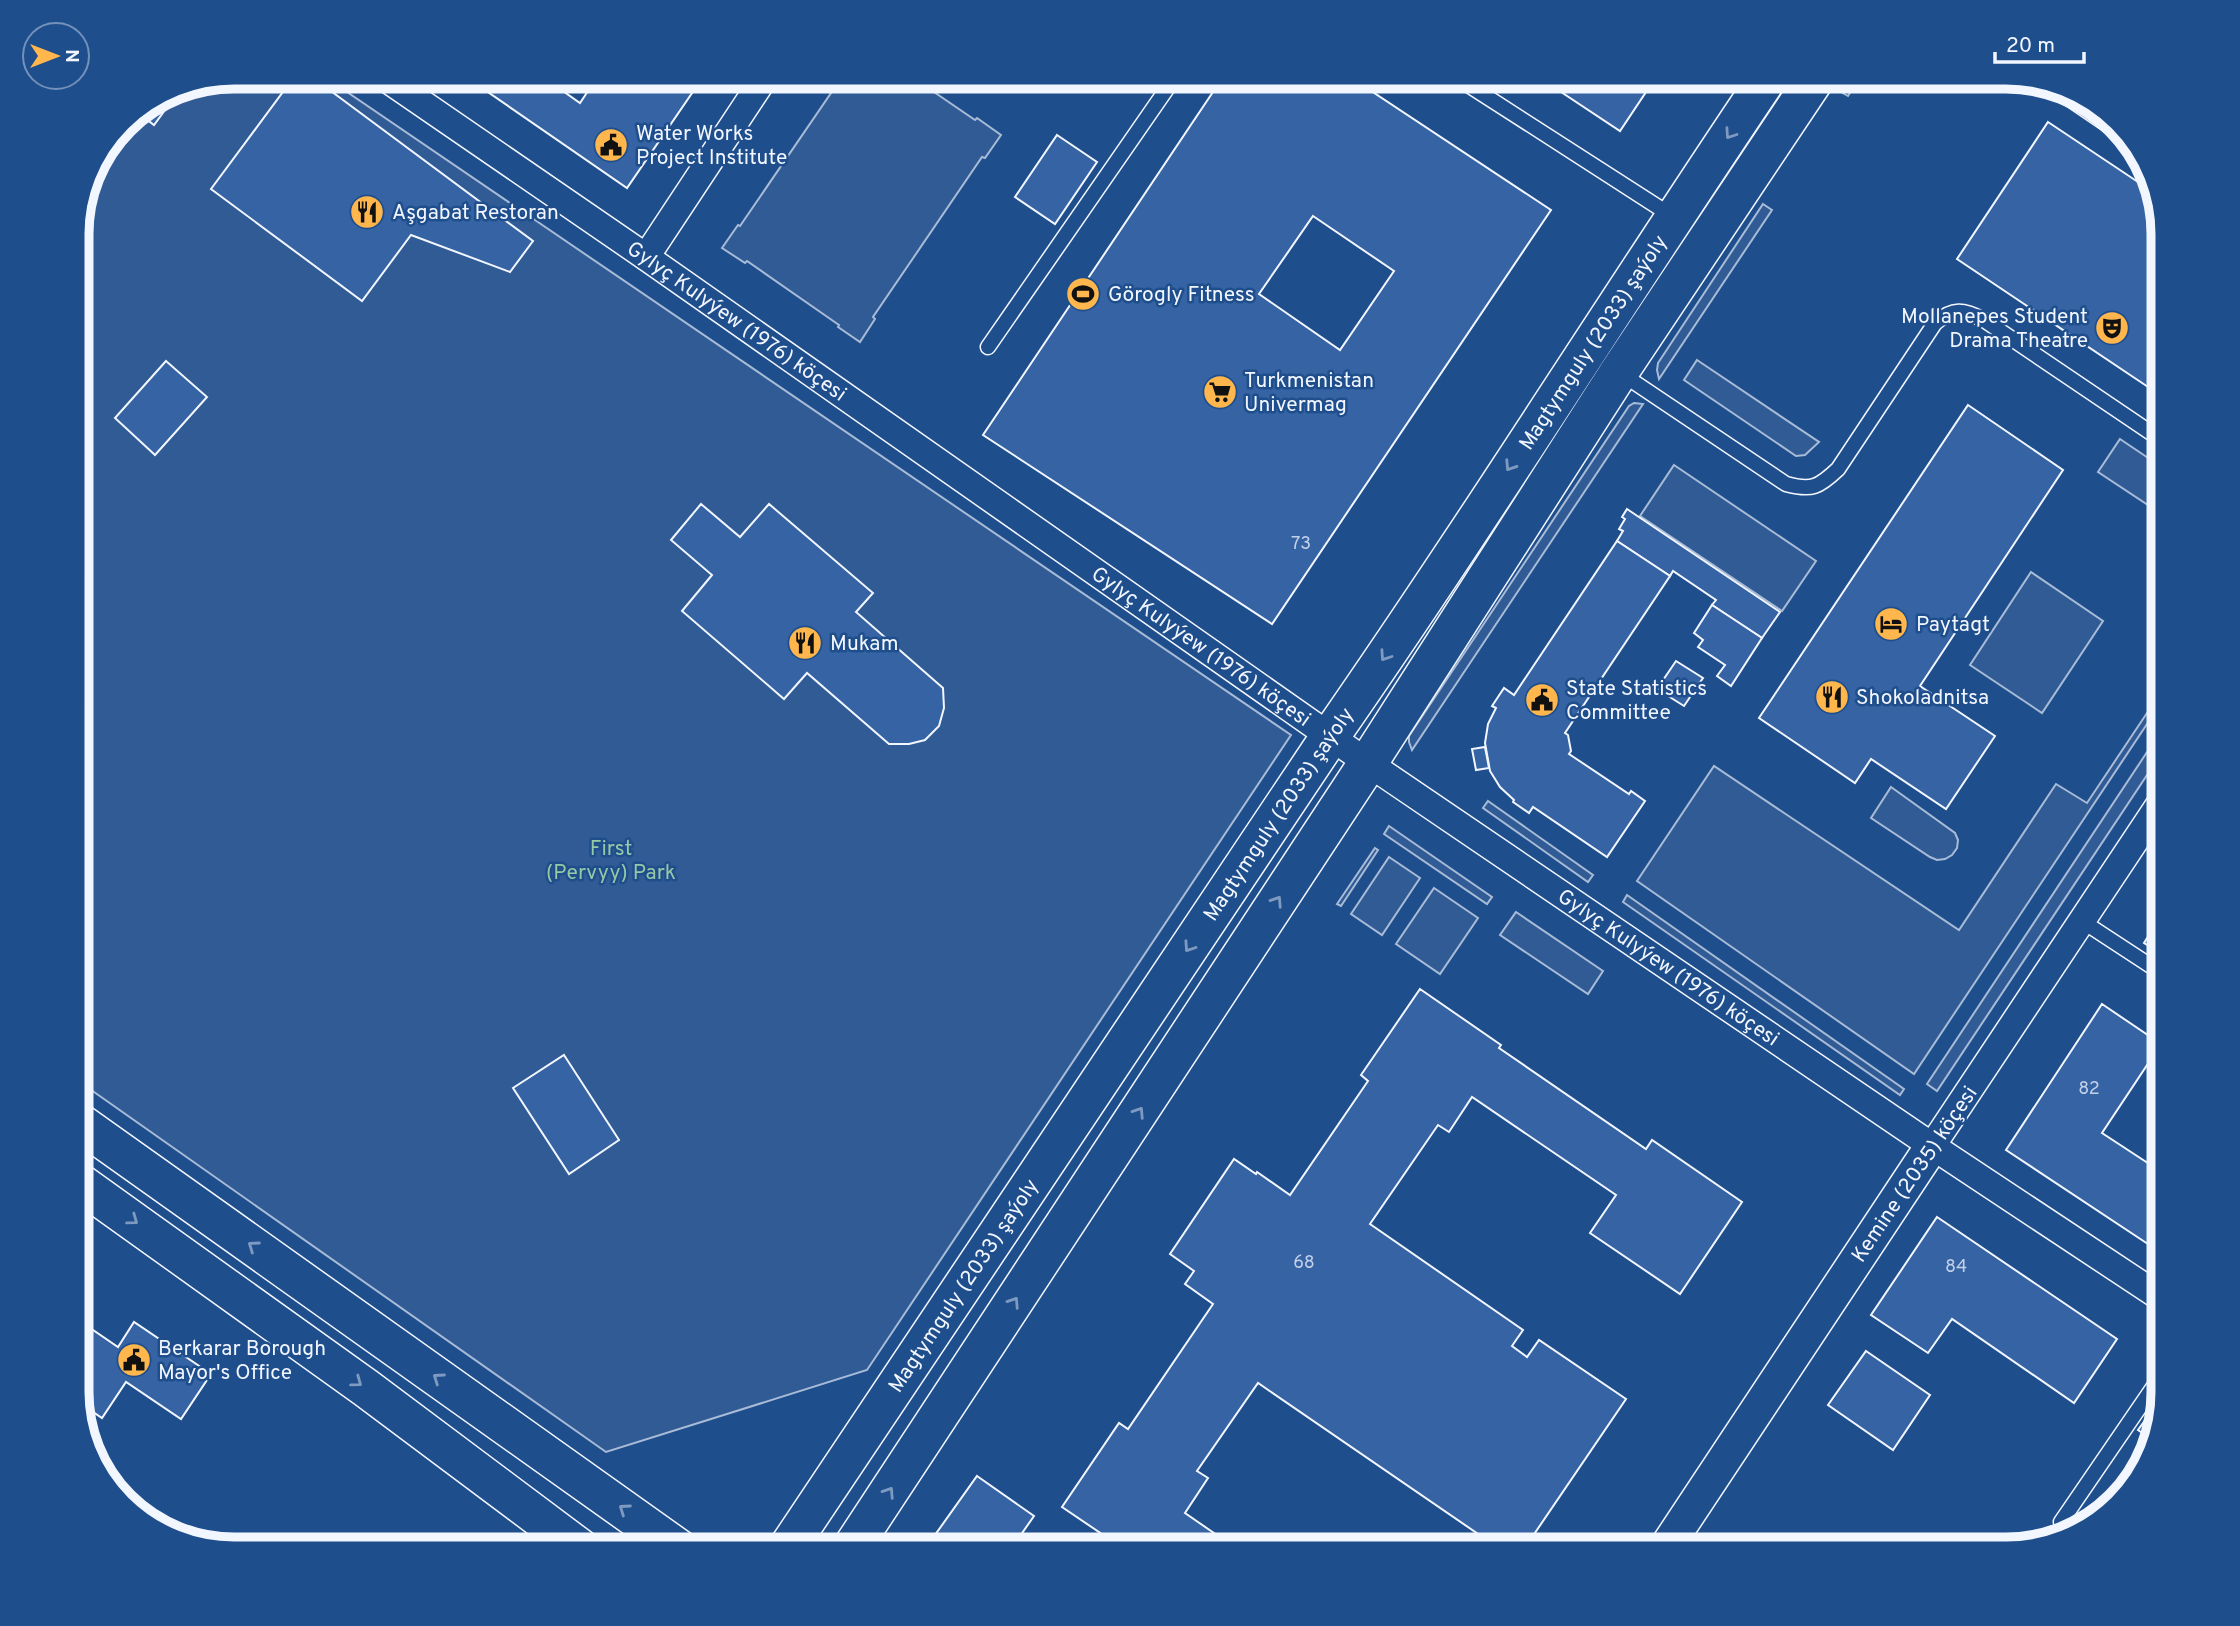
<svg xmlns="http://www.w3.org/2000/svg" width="2240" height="1626" font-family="Overpass,sans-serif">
<rect width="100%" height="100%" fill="#1f4e8c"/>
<g fill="#305b95" stroke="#a8bbd7" stroke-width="2">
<polygon points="234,77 325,77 1291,735 867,1370 606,1452 77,1080 77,223 93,165 130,116 174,89"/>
<polygon points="842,77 912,77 975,120 977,118 1001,135 985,158 982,157 873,317 875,319 860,342 838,327 839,325 747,261 745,263 722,248 738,225 740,226"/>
<polygon points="1848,77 1860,77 1848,96 1839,91"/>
<polygon points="1763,204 1772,210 1659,379 1657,370 1658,363"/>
<polygon points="1697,360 1819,442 1805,455 1796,456 1684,380"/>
<polygon points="1634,403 1643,404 1412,750 1409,742 1409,736 1629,406"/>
<polygon points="2120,439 2163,468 2163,515 2098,472"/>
<polygon points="1674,465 1816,561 1782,611 1640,516"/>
<polygon points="2031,572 2103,621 2042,713 1970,665"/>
<polygon points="2163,689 2163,700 1914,1074 1637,881 1714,766 1959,930 2056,784 2087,803"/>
<polygon points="2163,728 2163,751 1937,1091 1927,1084"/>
<polygon points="1891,787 1955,833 1958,840 1957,848 1952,855 1945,859 1937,860 1930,857 1871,818"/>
<polygon points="1488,801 1593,875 1588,882 1483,808"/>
<polygon points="1389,826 1492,897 1487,904 1384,834"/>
<polygon points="1375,848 1378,850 1341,906 1337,904"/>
<polygon points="1389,857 1420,878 1382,935 1351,914"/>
<polygon points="1434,888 1478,918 1440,974 1396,944"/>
<polygon points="1627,895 1904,1089 1900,1095 1623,902"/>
<polygon points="1516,912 1603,971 1588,994 1500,935"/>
</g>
<g fill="#3563a3" stroke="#f2f6ff" stroke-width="2" fill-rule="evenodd">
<polygon points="294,77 312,77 533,241 510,272 411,235 362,301 211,189"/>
<polygon points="466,77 543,77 580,103 588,91 585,88 592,77 703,77 627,188"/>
<path d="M1223,77H1350L1551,210L1272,624L983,435ZM1313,216L1394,271L1340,350L1259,294Z"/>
<polygon points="1553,77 1656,77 1620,131 1549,84"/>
<polygon points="166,94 173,99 154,125 137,112"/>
<polygon points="2048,122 2153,192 2163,234 2163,397 1957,259"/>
<polygon points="1057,135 1097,162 1055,224 1015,197"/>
<polygon points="166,361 207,397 155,455 115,418"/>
<polygon points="1968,405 2063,470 1920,686 1995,736 1946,809 1871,759 1855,783 1759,718"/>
<polygon points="701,504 740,537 769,504 873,593 856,612 943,688 944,708 939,726 925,740 909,744 889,744 807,673 784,699 682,611 712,575 671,540"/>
<polygon points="1627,509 1780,612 1762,638 1712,605 1716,600 1673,571 1670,576 1617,541 1623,531 1619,529 1625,519 1622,517"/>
<polygon points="1617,541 1670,576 1565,733 1568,735 1571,751 1569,754 1629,794 1631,791 1645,801 1607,857 1533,807 1529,813 1513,802 1514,800 1500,787 1490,771 1485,743 1488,724 1496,708 1492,706 1504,688 1514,695"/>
<polygon points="1712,605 1762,638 1731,686 1717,676 1725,665 1698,647 1703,640 1694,633"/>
<polygon points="1676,661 1703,678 1684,706 1657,689"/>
<polygon points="1485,747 1489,768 1476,770 1472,749"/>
<polygon points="2163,913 2163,955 2144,943"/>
<polygon points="1420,989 1501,1045 1499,1048 1646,1149 1652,1140 1742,1202 1680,1294 1590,1233 1616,1195 1472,1097 1449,1132 1438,1125 1370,1224 1523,1330 1512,1346 1527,1357 1539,1340 1626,1399 1524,1549 1500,1549 1258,1383 1197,1471 1208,1478 1185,1513 1237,1549 1124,1549 1062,1507 1119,1423 1128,1429 1213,1304 1185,1284 1194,1271 1170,1254 1234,1159 1256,1174 1257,1172 1290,1195 1368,1081 1361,1075"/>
<polygon points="2102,1004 2161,1044 2102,1133 2163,1173 2163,1220 2160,1225 2163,1227 2163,1254 2006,1150"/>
<polygon points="564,1055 619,1140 569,1174 513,1088"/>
<polygon points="1937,1217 2117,1339 2074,1403 1952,1319 1928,1353 1871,1315"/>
<polygon points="77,1319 118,1347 134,1322 211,1374 181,1419 126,1382 102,1418 77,1401"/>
<polygon points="1866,1351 1930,1395 1893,1450 1828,1405"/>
<polygon points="2161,1398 2148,1437 2138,1430"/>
<polygon points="977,1476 1034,1516 1011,1549 925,1549"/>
</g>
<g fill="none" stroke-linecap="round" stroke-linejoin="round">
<g stroke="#f2f6ff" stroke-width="17">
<g id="service">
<polyline points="1456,77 1672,216"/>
<polyline points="2068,98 2121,134"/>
<polyline points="988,347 1175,77"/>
<path d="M1619,372L1786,484C1812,491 1819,487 1838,469L1935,323C1953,308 1963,309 1984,320L2163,441"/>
<polyline points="2082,921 2163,974"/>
<polyline points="2061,1522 2163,1373"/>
</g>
</g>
<g stroke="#f2f6ff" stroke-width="29">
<g id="minor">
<path id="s1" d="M384,77L646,257L1368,763L1932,1146L2163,1299"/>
<polyline points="646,257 765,77"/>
<polyline points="1932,1146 2163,799"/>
</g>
</g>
<g stroke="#f2f6ff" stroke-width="36">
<polyline id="tertiary" points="1665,1549 1932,1146"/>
</g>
<g stroke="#f2f6ff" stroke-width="41">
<g id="secondary">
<path id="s2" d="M787,1549L1331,735C1481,519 1621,295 1768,77"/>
<polyline points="851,1549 1368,763 1619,372 1816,77"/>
</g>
</g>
<g stroke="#f2f6ff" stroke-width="41">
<g id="primary">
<polyline points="77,1121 679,1549"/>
<polyline points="77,1181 366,1388 581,1549"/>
</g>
</g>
<use href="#service" stroke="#1f4e8c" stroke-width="14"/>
<use href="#minor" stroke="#1f4e8c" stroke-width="26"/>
<use href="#tertiary" stroke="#1f4e8c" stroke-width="33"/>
<use href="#secondary" stroke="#1f4e8c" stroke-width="38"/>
<use href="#primary" stroke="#1f4e8c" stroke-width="38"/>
</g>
<defs><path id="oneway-chevron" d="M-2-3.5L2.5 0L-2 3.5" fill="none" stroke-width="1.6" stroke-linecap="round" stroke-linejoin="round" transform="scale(1.75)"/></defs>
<g stroke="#7e9ac0">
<use href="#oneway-chevron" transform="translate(1730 134) rotate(124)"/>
<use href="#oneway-chevron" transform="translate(1510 466) rotate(123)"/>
<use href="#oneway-chevron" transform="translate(1385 656) rotate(124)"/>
<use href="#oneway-chevron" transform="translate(1277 901) rotate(-57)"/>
<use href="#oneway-chevron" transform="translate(1189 947) rotate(124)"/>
<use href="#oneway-chevron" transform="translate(1139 1112) rotate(-57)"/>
<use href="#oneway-chevron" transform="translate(133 1220) rotate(36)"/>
<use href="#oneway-chevron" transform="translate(253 1246) rotate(-145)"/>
<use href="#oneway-chevron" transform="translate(1014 1302) rotate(-57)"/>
<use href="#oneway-chevron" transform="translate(438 1378) rotate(-145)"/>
<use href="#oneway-chevron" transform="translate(357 1382) rotate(36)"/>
<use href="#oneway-chevron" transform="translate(889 1492) rotate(-57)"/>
<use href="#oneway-chevron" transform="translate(624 1509) rotate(-145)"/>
</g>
<defs>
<g id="civic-disc" transform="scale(1.75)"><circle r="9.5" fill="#ffb74d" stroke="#1f4e8c"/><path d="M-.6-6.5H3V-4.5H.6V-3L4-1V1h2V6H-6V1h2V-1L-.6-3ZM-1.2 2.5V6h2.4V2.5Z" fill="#111"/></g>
<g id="restaurant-disc" transform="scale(1.75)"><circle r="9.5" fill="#ffb74d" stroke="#1f4e8c"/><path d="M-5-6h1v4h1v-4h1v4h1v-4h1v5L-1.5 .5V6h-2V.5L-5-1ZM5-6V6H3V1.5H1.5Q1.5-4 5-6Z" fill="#111"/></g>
<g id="stadium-disc" transform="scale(1.75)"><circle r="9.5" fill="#ffb74d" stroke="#1f4e8c"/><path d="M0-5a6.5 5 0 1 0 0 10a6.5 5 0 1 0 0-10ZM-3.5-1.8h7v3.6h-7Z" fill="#111"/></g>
<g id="theatre-disc" transform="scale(1.75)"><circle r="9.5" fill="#ffb74d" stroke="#1f4e8c"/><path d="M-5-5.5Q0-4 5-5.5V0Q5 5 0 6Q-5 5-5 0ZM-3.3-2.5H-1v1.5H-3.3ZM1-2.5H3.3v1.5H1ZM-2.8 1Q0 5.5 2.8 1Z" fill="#111"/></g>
<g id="supermarket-disc" transform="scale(1.75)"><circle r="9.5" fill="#ffb74d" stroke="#1f4e8c"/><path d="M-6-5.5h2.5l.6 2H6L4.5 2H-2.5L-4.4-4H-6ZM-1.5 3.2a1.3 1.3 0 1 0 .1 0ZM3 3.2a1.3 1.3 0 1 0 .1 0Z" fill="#111"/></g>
<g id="hotel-disc" transform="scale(1.75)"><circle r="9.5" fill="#ffb74d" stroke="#1f4e8c"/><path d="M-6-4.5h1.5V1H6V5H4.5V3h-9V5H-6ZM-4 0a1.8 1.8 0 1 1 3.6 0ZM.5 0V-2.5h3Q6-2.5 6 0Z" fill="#111"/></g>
</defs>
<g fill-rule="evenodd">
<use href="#civic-disc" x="611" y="145"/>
<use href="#restaurant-disc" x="367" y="212"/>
<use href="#stadium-disc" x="1083" y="294"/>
<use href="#theatre-disc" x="2112" y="328"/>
<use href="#supermarket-disc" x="1220" y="392"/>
<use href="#hotel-disc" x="1891" y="624"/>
<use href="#restaurant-disc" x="805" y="643"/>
<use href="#restaurant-disc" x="1832" y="697"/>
<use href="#civic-disc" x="1542" y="700"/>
<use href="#civic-disc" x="134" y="1360"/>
</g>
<g text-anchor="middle" stroke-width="5" stroke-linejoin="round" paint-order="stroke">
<g font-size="18" fill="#c3d1e8">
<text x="1301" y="549">73</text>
<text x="2089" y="1094">82</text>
<text x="1304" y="1268">68</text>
<text x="1956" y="1272">84</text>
</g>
<g font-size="21" fill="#f2f6ff" stroke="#1f4e8c" text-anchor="start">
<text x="636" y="140">Water Works<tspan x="636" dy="24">Project Institute</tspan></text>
<text x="392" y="219">Aşgabat Restoran</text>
<text x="1108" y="301">Görogly Fitness</text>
<text x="2088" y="323" text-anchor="end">Mollanepes Student<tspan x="2088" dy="24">Drama Theatre</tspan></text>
<text x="1244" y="387">Turkmenistan<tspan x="1244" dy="24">Univermag</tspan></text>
<text x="1916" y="631">Paytagt</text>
<text x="830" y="650">Mukam</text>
<text x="1566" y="695">State Statistics<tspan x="1566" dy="24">Committee</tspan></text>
<text x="1856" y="704">Shokoladnitsa</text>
<text x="158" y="1355">Berkarar Borough<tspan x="158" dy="24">Mayor's Office</tspan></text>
</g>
<g font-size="21" fill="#f2f6ff" stroke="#1f4e8c">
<text dy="7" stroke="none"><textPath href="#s1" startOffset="429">Gylyç Kulyýew (1976) köçesi</textPath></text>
<text dy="7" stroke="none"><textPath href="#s2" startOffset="1451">Magtymguly (2033) şaýoly</textPath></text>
<text dy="7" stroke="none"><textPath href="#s1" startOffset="996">Gylyç Kulyýew (1976) köçesi</textPath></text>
<text dy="7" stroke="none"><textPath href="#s2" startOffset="884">Magtymguly (2033) şaýoly</textPath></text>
<text dy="7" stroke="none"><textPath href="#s1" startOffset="1563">Gylyç Kulyýew (1976) köçesi</textPath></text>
<text transform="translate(1914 1174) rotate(-56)" y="7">Kemine (2035) köçesi</text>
<text dy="7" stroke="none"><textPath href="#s2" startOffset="317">Magtymguly (2033) şaýoly</textPath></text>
</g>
<g font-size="21" fill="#97c8a6" stroke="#1f4e8c">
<text x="611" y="855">First<tspan x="611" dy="24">(Pervyy) Park</tspan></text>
</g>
</g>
<path d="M0 0H2240V1626H0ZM234 89H2006A145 145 0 0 1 2151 234V1392A145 145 0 0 1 2006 1537H234A145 145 0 0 1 89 1392V234A145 145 0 0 1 234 89Z" fill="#1f4e8c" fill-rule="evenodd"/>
<path fill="none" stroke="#f2f6ff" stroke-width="9" d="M234 89H2006A145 145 0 0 1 2151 234V1392A145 145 0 0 1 2006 1537H234A145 145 0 0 1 89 1392V234A145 145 0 0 1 234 89Z"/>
<g transform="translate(56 56) rotate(90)"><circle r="33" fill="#1f4e8c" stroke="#7391ba" stroke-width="2"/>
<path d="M0-5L12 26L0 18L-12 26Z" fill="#ffb74d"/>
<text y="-10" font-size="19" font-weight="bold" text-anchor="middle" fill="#f2f6ff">N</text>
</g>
<path d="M1995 52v10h89v-10" fill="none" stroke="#f2f6ff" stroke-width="3.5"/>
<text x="2006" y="52" font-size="21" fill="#f2f6ff" stroke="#1f4e8c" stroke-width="5" paint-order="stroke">20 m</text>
</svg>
